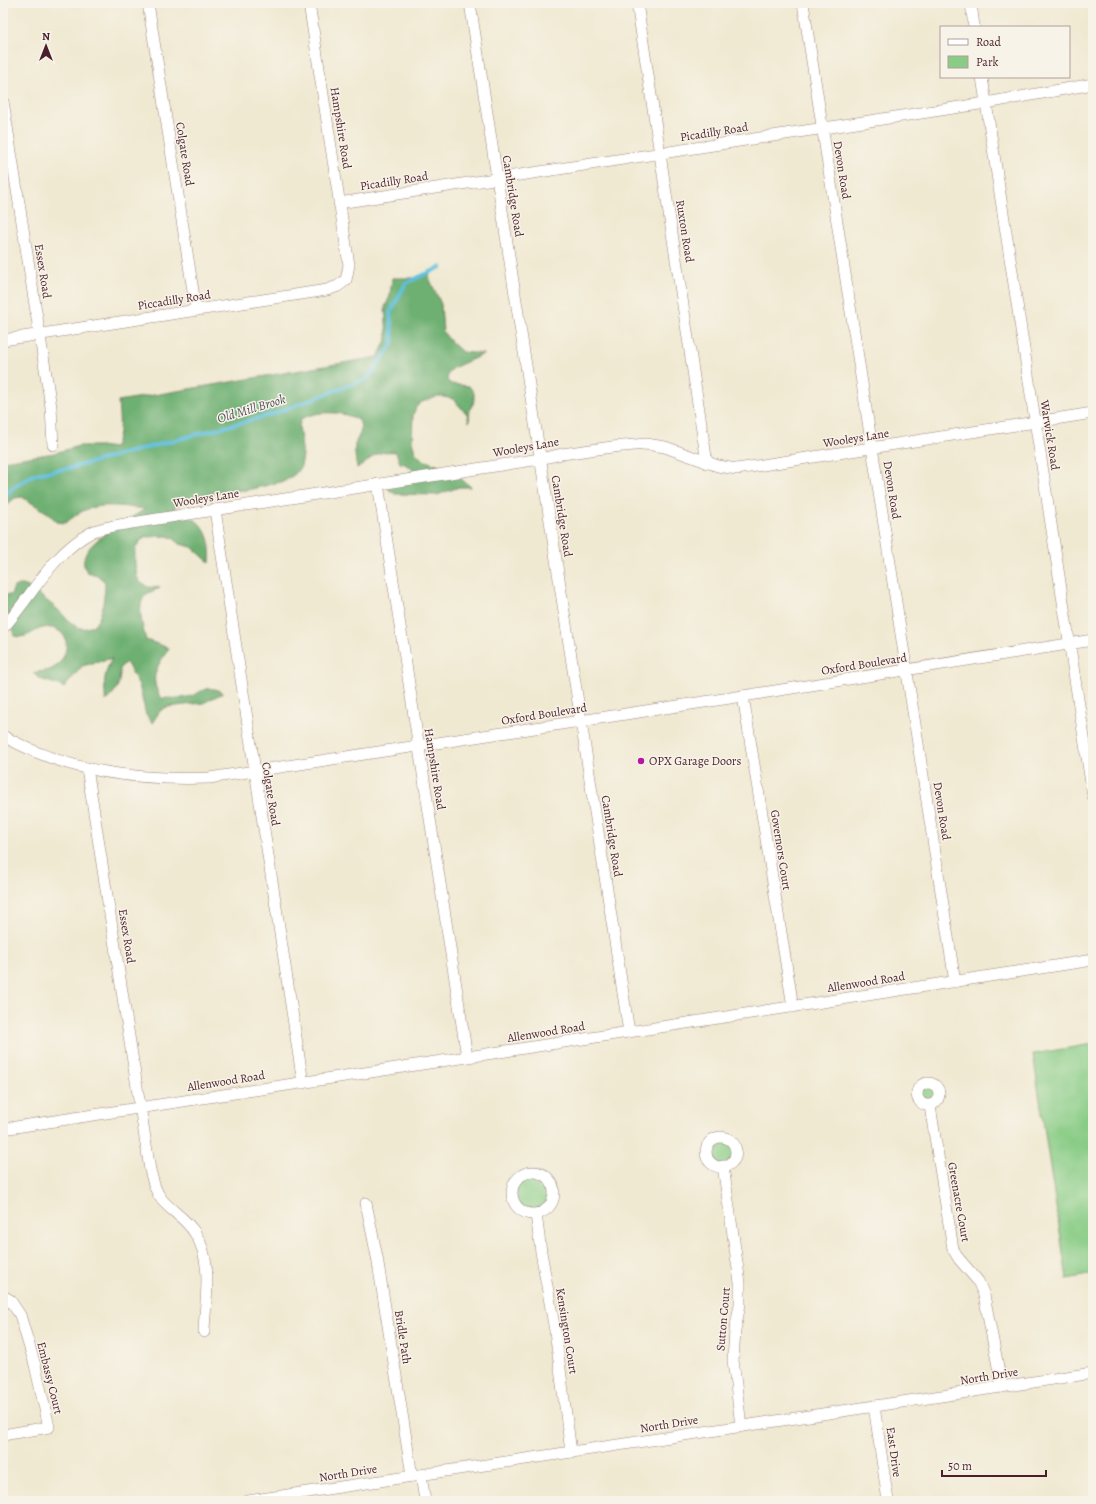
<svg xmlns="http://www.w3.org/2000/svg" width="1096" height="1504" font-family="Alegreya,serif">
<rect width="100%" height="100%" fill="#f7f3e8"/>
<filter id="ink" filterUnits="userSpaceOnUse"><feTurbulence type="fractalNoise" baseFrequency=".025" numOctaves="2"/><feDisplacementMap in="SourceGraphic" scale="8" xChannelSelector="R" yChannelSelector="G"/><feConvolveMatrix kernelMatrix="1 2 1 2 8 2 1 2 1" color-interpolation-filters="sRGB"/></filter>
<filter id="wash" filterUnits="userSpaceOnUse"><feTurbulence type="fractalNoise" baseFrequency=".012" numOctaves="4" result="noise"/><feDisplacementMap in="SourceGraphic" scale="16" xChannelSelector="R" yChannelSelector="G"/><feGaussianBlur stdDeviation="0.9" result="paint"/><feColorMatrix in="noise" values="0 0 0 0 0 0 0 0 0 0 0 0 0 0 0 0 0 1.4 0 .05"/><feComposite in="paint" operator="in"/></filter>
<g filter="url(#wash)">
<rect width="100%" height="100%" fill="#f0e9d2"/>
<g fill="#88cc85" stroke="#697658">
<polygon points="1093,1044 1093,1274 1067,1279 1033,1054"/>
<circle cx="928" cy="1094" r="11"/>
<circle cx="721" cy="1151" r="14"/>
<circle cx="533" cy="1193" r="21"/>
</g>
<path fill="#6eb072" stroke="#5c684e" d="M429,272L430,280L441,304L443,332L452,343L462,352L484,354L453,368L448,374L447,380L451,384L469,386L474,393V402L470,409L469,422L467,414L453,399L439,396L422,402L416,407L413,415L412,442L415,452L423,460L450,470L471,487H459L437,495L395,494L388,489L403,477L414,470L405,464L400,463L396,452C387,451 378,452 371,458C366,462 363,466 357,468C356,460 354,453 355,445C358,434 364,434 359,420C342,411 318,410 301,419L299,426L303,456L301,466L295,474L285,481L247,490L222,491L196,497L173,508C180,513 188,516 195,520C210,531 211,547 210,563L192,547L180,544L173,538L167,536L146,537L141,540L135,549V564L137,577L141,583L148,587L160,588C156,590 148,592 145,596C136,605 143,629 146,640L169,648C157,667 148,677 161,698C169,698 179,699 187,697C202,694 206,682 223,693L203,703L167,707L160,711L152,723L146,715L139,685L126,662L120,668C120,685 118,689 106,701C103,682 104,674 112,658L82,666L64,688L59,685L40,679L33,673C40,671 46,672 52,669C68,660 74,633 52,628C36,624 30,641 14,636L9,613L3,621V595H11L14,587C18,585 21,584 26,586C30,587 51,604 56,608C68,618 78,638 96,623C103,616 105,591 105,582L97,575L87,572C69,546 129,521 145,509C126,507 101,502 83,511C77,514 71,519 65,523L57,522L48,513L22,497L15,498L3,508V461L54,453L79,446H100L114,448C122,434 119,417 118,401L378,357L387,338L385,307L390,296L392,278H418Z"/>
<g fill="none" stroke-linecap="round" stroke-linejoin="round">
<polyline stroke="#5fbfde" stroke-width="4" points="3,499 12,488 35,474 70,468 270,415 369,378 393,343 390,313 406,283 441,267"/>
</g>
</g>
<g filter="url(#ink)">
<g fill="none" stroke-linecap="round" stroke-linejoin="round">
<g stroke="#9d847e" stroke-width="12">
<g id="street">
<polyline points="148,3 196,310"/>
<polyline points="470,3 629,1032"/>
<polyline points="637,3 707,463"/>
<polyline points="803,3 955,982"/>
<polyline points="971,3 974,27"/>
<polyline points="982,77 1093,796"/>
<polyline points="3,101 51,407 53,445"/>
<polyline points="339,203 986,103 1093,84"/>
<polyline points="3,340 327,290 338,286 346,280 349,265 309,3"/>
<polyline points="378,484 467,1057"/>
<polyline points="215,510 303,1083"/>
<path d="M3,628C32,596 52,553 92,532C100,528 110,527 119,525L540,459L562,454L612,447L646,444L665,447L718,466L737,469L1093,413"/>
<polyline points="743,696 793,1007"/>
<path d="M3,736C14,742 25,747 36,752C90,775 151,780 209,778L743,696L1093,640"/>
<path d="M87,768L150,1170C153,1181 155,1192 163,1201C173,1212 187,1220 195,1233C214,1263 205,1299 204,1332"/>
<circle cx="928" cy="1094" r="11"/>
<polyline points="930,1106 953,1249 959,1259 978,1281 984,1295 1002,1387"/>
<polyline points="3,1129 1093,960"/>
<circle cx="721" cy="1152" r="15"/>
<polyline points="723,1166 740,1283 740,1304 735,1331 733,1360 741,1426"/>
<circle cx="533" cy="1193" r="21"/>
<polyline points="366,1203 377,1257 412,1476"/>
<polyline points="536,1214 541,1252 555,1331 571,1452"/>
<polyline points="3,1296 10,1300 20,1315 35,1365 49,1427 3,1435"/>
<polyline points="874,1406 888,1501"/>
<polyline points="421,1475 425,1501"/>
<polyline points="248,1501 1093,1373"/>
</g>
</g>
<use href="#street" stroke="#fff" stroke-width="11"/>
</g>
</g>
<circle fill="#b5179e" stroke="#f7f3e8" stroke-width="1.5" cx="641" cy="761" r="4"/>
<g text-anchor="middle" stroke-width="3" stroke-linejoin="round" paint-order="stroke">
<g font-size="12" fill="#4a1f2b" stroke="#f7f3e8">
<text transform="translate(341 128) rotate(81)" y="4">Hampshire Road</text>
<text transform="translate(714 132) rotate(-9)" y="4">Picadilly Road</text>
<text transform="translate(185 154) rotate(81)" y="4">Colgate Road</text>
<text transform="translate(842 170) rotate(81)" y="4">Devon Road</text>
<text transform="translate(394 181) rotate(-9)" y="4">Picadilly Road</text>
<text transform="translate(513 196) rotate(81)" y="4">Cambridge Road</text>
<text transform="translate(685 231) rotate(81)" y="4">Ruxton Road</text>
<text transform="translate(43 271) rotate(81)" y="4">Essex Road</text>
<text transform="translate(174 300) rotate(-9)" y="4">Piccadilly Road</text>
<text transform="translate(1050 435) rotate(81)" y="4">Warwick Road</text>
<text transform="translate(856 438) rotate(-9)" y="4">Wooleys Lane</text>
<text transform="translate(526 447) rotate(-10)" y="4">Wooleys Lane</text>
<text transform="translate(892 490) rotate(81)" y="4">Devon Road</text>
<text transform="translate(206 498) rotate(-9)" y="4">Wooleys Lane</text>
<text transform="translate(562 516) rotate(81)" y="4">Cambridge Road</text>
<text transform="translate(864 664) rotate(-9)" y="4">Oxford Boulevard</text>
<text transform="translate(544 714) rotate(-9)" y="4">Oxford Boulevard</text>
<text transform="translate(435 769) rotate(81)" y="4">Hampshire Road</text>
<text transform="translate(271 794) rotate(81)" y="4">Colgate Road</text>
<text transform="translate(942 811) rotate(81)" y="4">Devon Road</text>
<text transform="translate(612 836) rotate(81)" y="4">Cambridge Road</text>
<text transform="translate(781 850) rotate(81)" y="4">Governors Court</text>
<text transform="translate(127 936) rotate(81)" y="4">Essex Road</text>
<text transform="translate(866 982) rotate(-9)" y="4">Allenwood Road</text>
<text transform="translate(546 1032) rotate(-9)" y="4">Allenwood Road</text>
<text transform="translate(226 1081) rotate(-9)" y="4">Allenwood Road</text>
<text transform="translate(959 1202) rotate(80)" y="4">Greenacre Court</text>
<text transform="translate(723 1319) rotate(-85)" y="4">Sutton Court</text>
<text transform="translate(567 1331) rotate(81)" y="4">Kensington Court</text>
<text transform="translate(403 1337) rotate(81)" y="4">Bridle Path</text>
<text transform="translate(989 1376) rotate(-9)" y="4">North Drive</text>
<text transform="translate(50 1378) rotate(76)" y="4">Embassy Court</text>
<text transform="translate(669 1424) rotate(-9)" y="4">North Drive</text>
<text transform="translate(894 1452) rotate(82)" y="4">East Drive</text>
<text transform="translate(348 1473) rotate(-9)" y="4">North Drive</text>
</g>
<g font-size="12" fill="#4a1f2b" stroke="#f7f3e8" text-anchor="start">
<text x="649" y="765">OPX Garage Doors</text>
</g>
<g font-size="13" font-style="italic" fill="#504f61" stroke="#f7f3e8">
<text transform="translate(251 408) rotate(-17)" y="5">Old Mill Brook</text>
</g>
</g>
<rect width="1096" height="1504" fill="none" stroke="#f7f3e8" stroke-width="16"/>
<rect x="940" y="26" width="130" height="52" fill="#f7f3e8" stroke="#b29e9c"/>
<rect x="948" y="39" width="20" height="6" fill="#ffffff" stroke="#b29e9c"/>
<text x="976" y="46" font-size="12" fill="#4a1f2b">Road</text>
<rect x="948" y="56" width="20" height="12" fill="#88cc85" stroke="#b29e9c"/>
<text x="976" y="66" font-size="12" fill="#4a1f2b">Park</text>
<g transform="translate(46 46)" stroke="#f7f3e8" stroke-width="3" paint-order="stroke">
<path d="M0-3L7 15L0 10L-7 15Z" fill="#4a1f2b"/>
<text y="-6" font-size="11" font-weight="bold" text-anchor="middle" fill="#4a1f2b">N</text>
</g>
<path d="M942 1470v6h104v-6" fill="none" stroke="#4a1f2b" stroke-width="2"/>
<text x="948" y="1470" font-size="12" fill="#4a1f2b" stroke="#f7f3e8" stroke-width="3" paint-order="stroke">50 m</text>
</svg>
